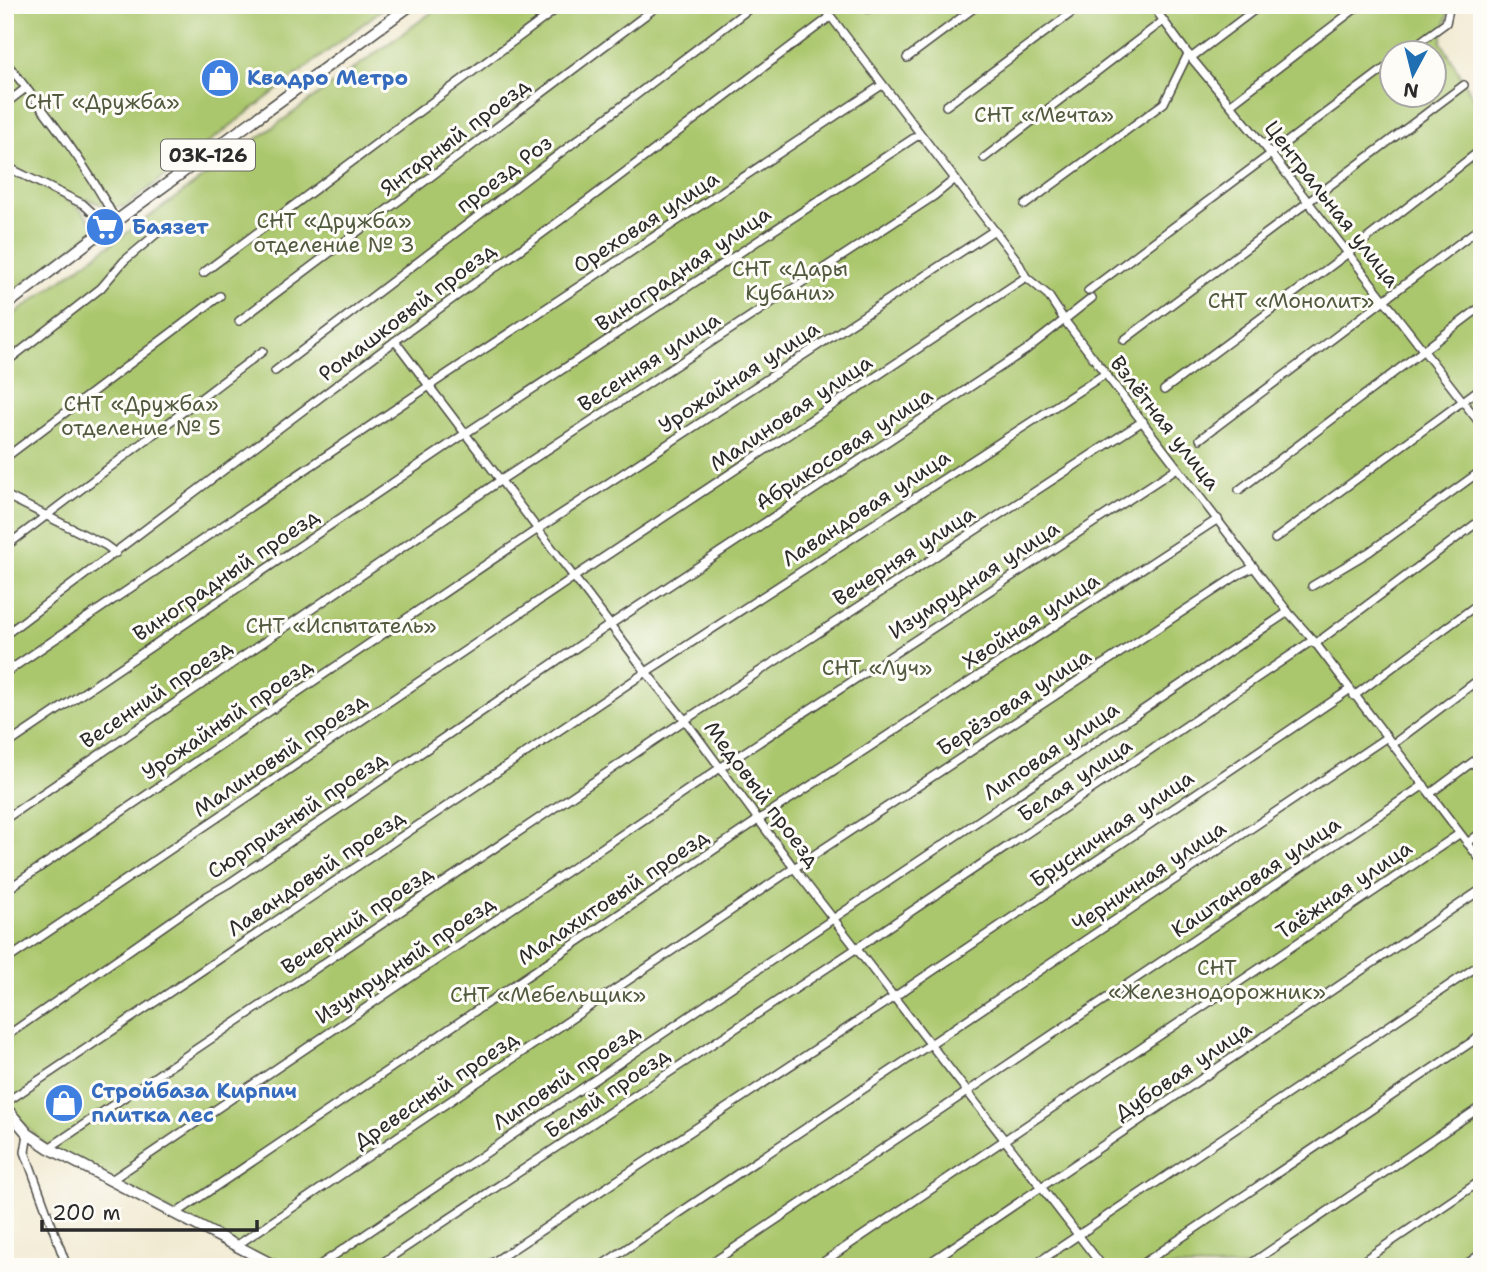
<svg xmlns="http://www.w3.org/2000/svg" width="1487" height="1272" font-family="'Shantell Sans',sans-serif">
<rect width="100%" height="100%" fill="#fdfcf7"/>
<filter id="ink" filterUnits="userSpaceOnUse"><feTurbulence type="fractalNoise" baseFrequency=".0143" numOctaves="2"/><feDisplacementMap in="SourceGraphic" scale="14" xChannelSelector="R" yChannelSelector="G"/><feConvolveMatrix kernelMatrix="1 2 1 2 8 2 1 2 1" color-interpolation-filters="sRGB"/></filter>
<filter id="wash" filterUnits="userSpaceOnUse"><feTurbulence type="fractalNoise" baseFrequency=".00686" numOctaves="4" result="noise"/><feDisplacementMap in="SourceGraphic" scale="28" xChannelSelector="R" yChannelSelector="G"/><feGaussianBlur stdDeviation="1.57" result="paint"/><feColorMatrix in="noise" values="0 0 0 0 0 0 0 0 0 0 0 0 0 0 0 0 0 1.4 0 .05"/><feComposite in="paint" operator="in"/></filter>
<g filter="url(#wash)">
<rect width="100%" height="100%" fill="#f0e8ce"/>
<g fill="#abc76d" stroke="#6b794c" stroke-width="2" fill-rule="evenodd">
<polygon points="5,5 384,5 385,7 126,206 112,208 86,199 83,203 5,163"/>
<path d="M442,5H1447L1449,9L1441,42C1456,65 1466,89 1482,111V1267H277L49,1148L5,1107V321ZM1392,52H1434V94H1392Z"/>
<polygon points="5,166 77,206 98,228 5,297"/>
</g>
</g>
<g filter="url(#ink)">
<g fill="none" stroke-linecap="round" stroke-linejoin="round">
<g stroke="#494743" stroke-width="10">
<g id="minor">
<polyline points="822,5 1017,260 1026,277 1048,295 1065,321 1288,612 1313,640 1482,862"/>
<polyline points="1152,5 1188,54 1271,154 1482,426"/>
<polyline points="868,9 873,5"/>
<polyline points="1406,52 1446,23 1449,9"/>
<polyline points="1192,57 1261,5"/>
<polyline points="907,58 978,5"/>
<path d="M5,61C46,113 86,163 116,221"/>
<polyline points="5,104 26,88"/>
<polyline points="1231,104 1360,5"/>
<polyline points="946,106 1082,5"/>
<polyline points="984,158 1163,21"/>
<polyline points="5,166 83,204 108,227"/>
<polyline points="1025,205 1164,103 1188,54"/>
<polyline points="203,273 562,5"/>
<polyline points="1088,291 1392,63"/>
<polyline points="239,321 659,5"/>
<polyline points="1124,340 1464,85"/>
<polyline points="395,341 646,672 685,720 794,868 1103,1267"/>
<polyline points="5,363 101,288 124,261 161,230"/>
<polyline points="275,371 754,5"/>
<polyline points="1164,390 1347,254 1482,149"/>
<polyline points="1200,439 1482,226"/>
<polyline points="5,458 220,296"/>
<polyline points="1239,490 1482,306"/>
<polyline points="5,495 105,545 116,553"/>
<polyline points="1275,539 1482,387"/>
<polyline points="5,547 263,351"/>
<polyline points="1312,586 1369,552 1482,470"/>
<polyline points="5,635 395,341 588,200 830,17"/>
<polyline points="1315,644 1482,519"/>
<polyline points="5,673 429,386 882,85"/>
<polyline points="1354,696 1482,601"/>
<polyline points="1393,744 1482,677"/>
<polyline points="5,746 466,433 920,134"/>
<polyline points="1431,793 1482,755"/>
<polyline points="5,819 501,480 934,196 955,179"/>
<polyline points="1467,843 1482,832"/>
<polyline points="5,891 538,529 993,231"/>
<polyline points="5,961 574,577 1026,277"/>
<polyline points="5,1037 207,896 228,884 611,624 1026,350 1092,298"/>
<polyline points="5,1103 646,672 1105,374"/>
<polyline points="28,1134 25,1152 67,1267"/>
<polyline points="49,1148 685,720 1143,421"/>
<polyline points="110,1181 720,768 1177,468"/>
<polyline points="175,1214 758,820 1218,519"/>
<polyline points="236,1246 794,868 1238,575 1254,567"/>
<polyline points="317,1267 1288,612"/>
<polyline points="376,1267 857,948 1313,640"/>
<polyline points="486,1267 894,997 1349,690"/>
<polyline points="599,1267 1387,737"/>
<polyline points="706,1267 1424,785"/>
<polyline points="816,1267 1459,834"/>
<polyline points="923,1267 1482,889"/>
<polyline points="1031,1267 1482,963"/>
<polyline points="1138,1267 1482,1035"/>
<polyline points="1246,1267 1482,1106"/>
<polyline points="1354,1267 1482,1180"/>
<polyline points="1462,1267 1482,1253"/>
</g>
</g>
<g stroke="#494743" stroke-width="13">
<g id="major">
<polyline points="5,306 108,227 411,5"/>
<polyline points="5,1107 28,1134 49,1148 277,1267"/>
</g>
</g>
<use href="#minor" stroke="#fff" stroke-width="7"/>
<use href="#major" stroke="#fff" stroke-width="10"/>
</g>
</g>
<defs>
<g id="shop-disc" transform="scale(2.0125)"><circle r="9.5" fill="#3f7fe0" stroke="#fdfcf7"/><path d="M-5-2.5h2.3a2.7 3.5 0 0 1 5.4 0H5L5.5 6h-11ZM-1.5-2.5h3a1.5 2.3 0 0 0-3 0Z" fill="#fff"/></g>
<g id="supermarket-disc" transform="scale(2.0125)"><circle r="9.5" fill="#3f7fe0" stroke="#fdfcf7"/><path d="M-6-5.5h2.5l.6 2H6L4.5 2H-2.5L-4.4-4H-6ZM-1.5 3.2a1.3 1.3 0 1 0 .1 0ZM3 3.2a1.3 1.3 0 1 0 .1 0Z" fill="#fff"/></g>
</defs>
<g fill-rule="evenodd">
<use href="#shop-disc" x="220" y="78"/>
<use href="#supermarket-disc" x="105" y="227"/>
<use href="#shop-disc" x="64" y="1103"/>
</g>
<g text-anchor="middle" stroke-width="6" stroke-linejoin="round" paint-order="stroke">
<rect fill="#fdfcf7" stroke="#6a6a68" stroke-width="2" x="161" y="139.5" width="94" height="31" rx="5"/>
<g font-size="19" font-weight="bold" fill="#2b2b2b">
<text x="208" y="162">03К-126</text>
</g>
<g font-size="21" font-weight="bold" fill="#366cbe" stroke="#fdfcf7" text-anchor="start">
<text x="247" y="85">Квадро Метро</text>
<text x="132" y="234">Баязет</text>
<text x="91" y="1098">Стройбаза Кирпич<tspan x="91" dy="24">плитка лес</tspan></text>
</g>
<g font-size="21" fill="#515a3f" stroke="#fdfcf7">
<text x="102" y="109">СНТ «Дружба»</text>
<text x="1044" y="122">СНТ «Мечта»</text>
<text x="334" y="228">СНТ «Дружба»<tspan x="334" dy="24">отделение № 3</tspan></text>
<text x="790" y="276">СНТ «Дары<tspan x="790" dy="24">Кубани»</tspan></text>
<text x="1291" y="308">СНТ «Монолит»</text>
<text x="141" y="411">СНТ «Дружба»<tspan x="141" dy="24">отделение № 5</tspan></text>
<text x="341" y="633">СНТ «Испытатель»</text>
<text x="877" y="675">СНТ «Луч»</text>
<text x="1217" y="975">СНТ<tspan x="1217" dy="24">«Железнодорожник»</tspan></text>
<text x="548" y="1002">СНТ «Мебельщик»</text>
</g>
<g font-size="21" fill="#2b2b2b" stroke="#fdfcf7">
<text transform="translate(455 137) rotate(-37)" y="7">Янтарный проезд</text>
<text transform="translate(504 174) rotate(-37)" y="7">проезд Роз</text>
<text transform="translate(1332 204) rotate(52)" y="7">Центральная улица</text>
<text transform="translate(646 222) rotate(-33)" y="7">Ореховая улица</text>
<text transform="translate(683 269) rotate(-34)" y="7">Виноградная улица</text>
<text transform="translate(407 312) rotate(-37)" y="7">Ромашковый проезд</text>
<text transform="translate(649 362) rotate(-33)" y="7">Весенняя улица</text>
<text transform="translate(739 377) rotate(-33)" y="7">Урожайная улица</text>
<text transform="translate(791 413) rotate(-34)" y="7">Малиновая улица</text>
<text transform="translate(1165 423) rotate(52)" y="7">Взлётная улица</text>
<text transform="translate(844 449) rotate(-33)" y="7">Абрикосовая улица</text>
<text transform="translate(866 508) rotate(-33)" y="7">Лавандовая улица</text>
<text transform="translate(904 556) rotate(-33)" y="7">Вечерняя улица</text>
<text transform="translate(226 575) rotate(-34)" y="7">Виноградный проезд</text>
<text transform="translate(974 580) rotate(-33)" y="7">Изумрудная улица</text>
<text transform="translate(1031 621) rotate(-33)" y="7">Хвойная улица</text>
<text transform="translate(156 694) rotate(-34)" y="7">Весенний проезд</text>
<text transform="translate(1014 702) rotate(-33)" y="7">Берёзовая улица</text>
<text transform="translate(227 719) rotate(-34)" y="7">Урожайный проезд</text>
<text transform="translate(1051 751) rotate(-34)" y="7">Липовая улица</text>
<text transform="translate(280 755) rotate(-34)" y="7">Малиновый проезд</text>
<text transform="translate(1075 780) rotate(-34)" y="7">Белая улица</text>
<text transform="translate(762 794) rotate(53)" y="7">Медовый проезд</text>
<text transform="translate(297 815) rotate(-34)" y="7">Сюрпризный проезд</text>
<text transform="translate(1112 829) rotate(-34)" y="7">Брусничная улица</text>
<text transform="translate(316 873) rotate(-34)" y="7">Лавандовый проезд</text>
<text transform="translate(1149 876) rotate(-34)" y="7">Черничная улица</text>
<text transform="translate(1256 877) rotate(-34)" y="7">Каштановая улица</text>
<text transform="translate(1344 890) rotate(-34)" y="7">Таёжная улица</text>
<text transform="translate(613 897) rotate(-34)" y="7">Малахитовый проезд</text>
<text transform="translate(357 920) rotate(-34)" y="7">Вечерний проезд</text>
<text transform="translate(405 960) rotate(-34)" y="7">Изумрудный проезд</text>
<text transform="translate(1183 1071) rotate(-34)" y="7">Дубовая улица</text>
<text transform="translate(566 1077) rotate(-34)" y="7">Липовый проезд</text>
<text transform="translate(436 1090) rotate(-34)" y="7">Древесный проезд</text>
<text transform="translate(607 1093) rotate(-34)" y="7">Белый проезд</text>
</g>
</g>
<rect width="1487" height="1272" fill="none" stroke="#fdfcf7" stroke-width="28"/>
<g transform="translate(1413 74) rotate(187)"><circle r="33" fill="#fdfcf7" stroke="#a9a8a5" stroke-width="2"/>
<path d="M0-5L12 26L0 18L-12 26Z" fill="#1f6fb2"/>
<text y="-10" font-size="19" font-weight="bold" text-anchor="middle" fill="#2b2b2b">N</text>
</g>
<path d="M42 1220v10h215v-10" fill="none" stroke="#2b2b2b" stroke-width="3.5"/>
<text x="52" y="1220" font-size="21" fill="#2b2b2b" stroke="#fdfcf7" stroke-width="5" paint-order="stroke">200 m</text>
</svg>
